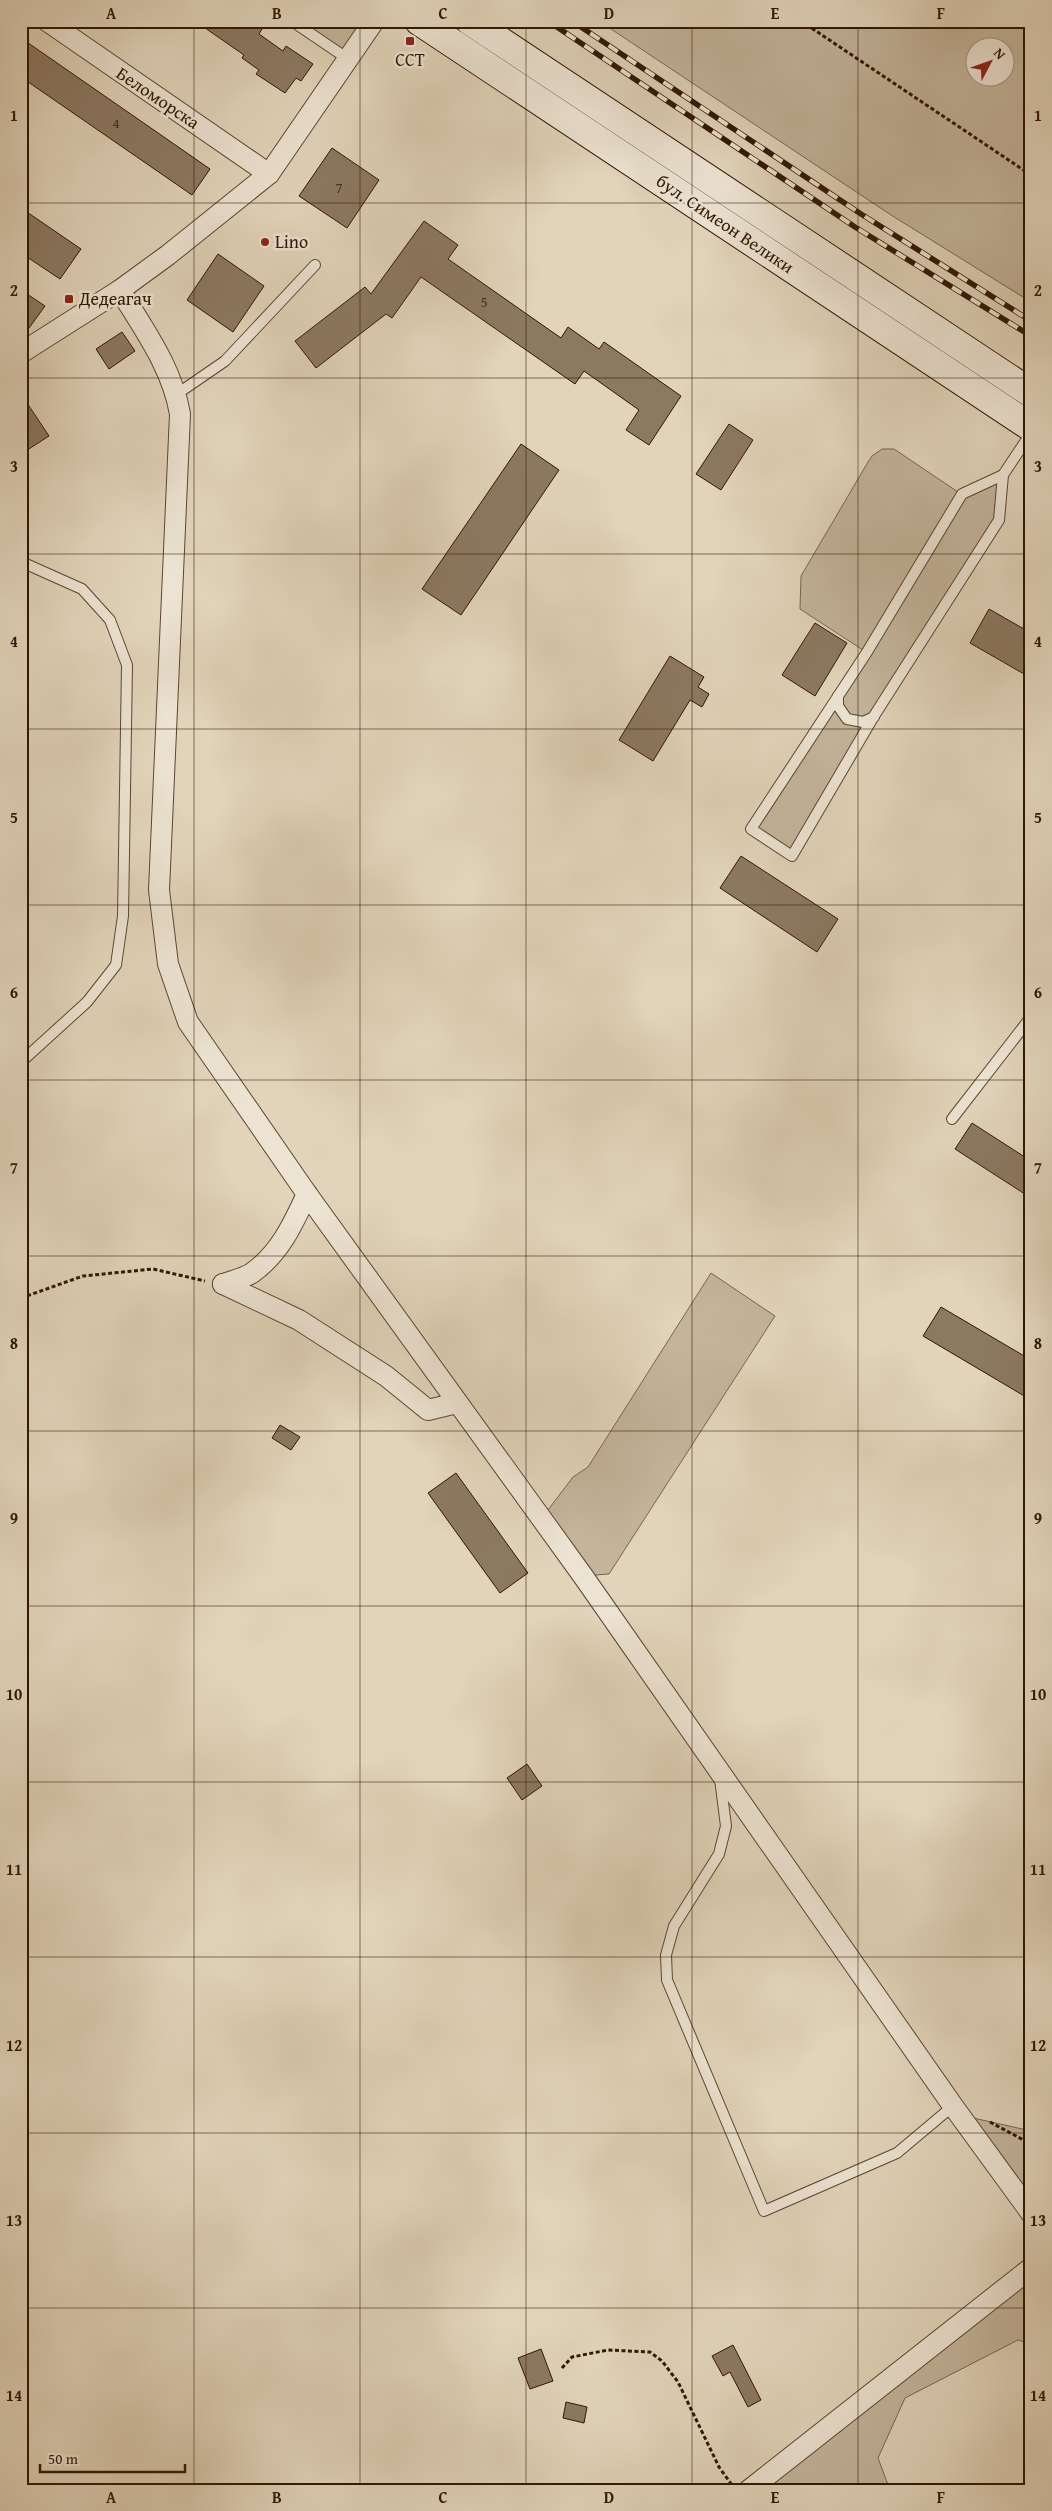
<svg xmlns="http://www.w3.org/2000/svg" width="1052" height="2511" font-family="'Gentium Book Plus',serif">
<rect width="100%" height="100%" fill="#e1d4ba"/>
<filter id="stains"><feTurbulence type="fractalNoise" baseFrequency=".004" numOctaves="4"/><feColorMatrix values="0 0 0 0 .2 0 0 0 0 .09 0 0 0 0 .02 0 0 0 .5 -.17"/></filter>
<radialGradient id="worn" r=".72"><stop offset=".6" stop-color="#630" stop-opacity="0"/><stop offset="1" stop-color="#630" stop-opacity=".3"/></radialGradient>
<g fill="#c3b49b" stroke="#7a654e" fill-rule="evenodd">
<polygon points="292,21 374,21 348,59"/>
<path d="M599,21H1031V302L891,215ZM974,48H1004V78H974Z"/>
<polygon points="882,449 894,449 961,494 1003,475 999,520 792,856 751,829 866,652 800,609 801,576 868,462 872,456"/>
<polygon points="711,1273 775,1316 609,1574 583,1576 541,1519 573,1477 588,1467"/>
<polygon points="960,2115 1031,2131 1031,2213"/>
<polygon points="1031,2268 1031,2344 1018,2340 905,2398 878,2458 890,2490 749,2490"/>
</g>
<g fill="#8c7962" stroke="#301602">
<polygon points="195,21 250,21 262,29 259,34 283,51 286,46 313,64 301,81 296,78 285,93 256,74 259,70 242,58 244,55"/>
<polygon points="21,38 210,169 192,195 21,77"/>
<polygon points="332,148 379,180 347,228 299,196"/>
<polygon points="21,208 81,249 60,279 21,253"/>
<polygon points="424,221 458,245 448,259 561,338 568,327 599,349 604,342 681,396 649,445 626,430 639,410 584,371 575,384 421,277 392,318 386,314 316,368 295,341 365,287 371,294"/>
<polygon points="218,254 264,286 233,332 187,300"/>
<polygon points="21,290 45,306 21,339"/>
<polygon points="122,332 135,351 109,369 96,349"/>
<polygon points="21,394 49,436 21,454"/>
<polygon points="729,424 753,440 721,490 696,474"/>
<polygon points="521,444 559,470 461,615 422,589"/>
<polygon points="989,609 1031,633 1031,678 970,643"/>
<polygon points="815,623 847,643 815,696 782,675"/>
<polygon points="670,656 704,677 698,687 709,694 702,707 690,700 653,761 619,740"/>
<polygon points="741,856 838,919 817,952 720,888"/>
<polygon points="972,1123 1031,1161 1031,1198 955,1149"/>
<polygon points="941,1307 1031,1360 1031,1400 923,1336"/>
<polygon points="280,1425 300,1437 291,1450 272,1438"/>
<polygon points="456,1473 528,1573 500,1593 428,1493"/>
<polygon points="527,1764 542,1786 522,1800 507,1778"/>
<polygon points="733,2345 761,2400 748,2407 730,2372 723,2376 712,2356"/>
<polygon points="541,2349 553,2381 530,2389 518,2358"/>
<polygon points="566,2402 587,2407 584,2423 563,2418"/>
</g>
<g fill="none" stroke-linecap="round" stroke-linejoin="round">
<g stroke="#5c4630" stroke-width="12">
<g id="lane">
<polyline points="292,21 348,59"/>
<polyline points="177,394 225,361 315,265"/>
<polyline points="1003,475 962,494 867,652 751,829 792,856 874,716 999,520 1003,475 1031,433"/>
<polyline points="21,566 26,564 82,589 110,620 127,665 123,916 116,965 87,1002 21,1062"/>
<polyline points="838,696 838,706 847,719 863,722 874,717"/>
<polyline points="952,1119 1031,1017"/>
<polyline points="720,1779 726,1826 719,1854 674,1926 666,1955 667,1980 764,2211 897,2153 953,2106"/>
</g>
</g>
<g stroke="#5c4630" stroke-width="22">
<g id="street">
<polyline points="47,21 269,174"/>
<path d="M120,290C144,330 172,367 180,414L159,890L168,964L188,1022L307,1194L583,1576L953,2106L1031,2213"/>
<polyline points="21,353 120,290 168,255 269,174 374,21"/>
<polyline points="223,1284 299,1320 386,1376 428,1410 457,1403"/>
<path d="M223,1284C232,1281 244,1278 252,1273C280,1253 293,1224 307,1194"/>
<polyline points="749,2490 1031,2268"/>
</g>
</g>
<g stroke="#301602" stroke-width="30">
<g id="secondary">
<polyline points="419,21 1031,427"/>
<polyline points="470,21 1031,393"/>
</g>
</g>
<g stroke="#301602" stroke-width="3" stroke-dasharray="4 2.5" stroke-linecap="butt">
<polyline points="801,21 1031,175"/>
<polyline points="21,1298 83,1276 153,1269 205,1281"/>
<polyline points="990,2122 1031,2144"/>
<polyline points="562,2368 572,2357 608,2350 650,2352 662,2361 678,2382 719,2467 732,2485"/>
</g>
<use href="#lane" stroke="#ece3d2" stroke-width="10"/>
<use href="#street" stroke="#ece3d2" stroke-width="20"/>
<use href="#secondary" stroke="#ece3d2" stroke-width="28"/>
<g stroke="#301602" stroke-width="5.5">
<g id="rail">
<polyline points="548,21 855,227 1031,336"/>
<polyline points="572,21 861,214 1031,321"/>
</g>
</g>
<use href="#rail" stroke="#ece3d2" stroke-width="4" stroke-dasharray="11" stroke-linecap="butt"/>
</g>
<path fill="none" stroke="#301602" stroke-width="1" stroke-opacity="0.55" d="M194,21V2490M360,21V2490M526,21V2490M692,21V2490M858,21V2490M21,203H1031M21,378H1031M21,554H1031M21,729H1031M21,905H1031M21,1080H1031M21,1256H1031M21,1431H1031M21,1606H1031M21,1782H1031M21,1957H1031M21,2133H1031M21,2308H1031"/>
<g fill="#8f2418" stroke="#ece3d2" stroke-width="2">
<rect x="405" y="36" width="10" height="10" rx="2.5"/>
<circle cx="265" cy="242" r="5"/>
<rect x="64" y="294" width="10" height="10" rx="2.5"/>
</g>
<g text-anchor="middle" stroke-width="5" stroke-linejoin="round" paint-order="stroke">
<g font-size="15" fill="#472f1a">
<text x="116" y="128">4</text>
<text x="339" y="193">7</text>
<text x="484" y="307">5</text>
</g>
<g font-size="18" fill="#301602" stroke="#ece3d2" text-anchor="start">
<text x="410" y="66" text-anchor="middle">ССТ</text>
<text x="275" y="248">Lino</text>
<text x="79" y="305">Дедеагач</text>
</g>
<g font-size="18" fill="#301602" stroke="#ece3d2">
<text transform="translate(158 98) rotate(34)" y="6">Беломорска</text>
<text transform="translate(725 224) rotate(34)" y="6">бул. Симеон Велики</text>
</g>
</g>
<rect width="1052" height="2511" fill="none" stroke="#e1d4ba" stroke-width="55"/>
<g transform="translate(990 62) rotate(49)"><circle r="24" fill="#ece3d2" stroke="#a1917f"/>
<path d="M0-4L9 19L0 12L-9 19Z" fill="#8f2418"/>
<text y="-8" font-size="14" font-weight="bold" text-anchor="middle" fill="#301602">N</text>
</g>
<path d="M40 2464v8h145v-8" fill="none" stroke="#301602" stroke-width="2.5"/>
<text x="48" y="2464" font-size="15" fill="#301602" stroke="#ece3d2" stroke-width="4" paint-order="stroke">50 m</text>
<rect x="28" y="28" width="996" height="2456" fill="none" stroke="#301602" stroke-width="2"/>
<g font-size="16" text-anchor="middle" font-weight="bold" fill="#301602">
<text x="111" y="19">A</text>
<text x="277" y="19">B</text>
<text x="443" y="19">C</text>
<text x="609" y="19">D</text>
<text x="775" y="19">E</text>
<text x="941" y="19">F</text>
<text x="14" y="121">1</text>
<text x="1038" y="121">1</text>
<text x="14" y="296">2</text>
<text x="1038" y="296">2</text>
<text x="14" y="472">3</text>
<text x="1038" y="472">3</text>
<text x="14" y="647">4</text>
<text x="1038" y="647">4</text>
<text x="14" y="823">5</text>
<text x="1038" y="823">5</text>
<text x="14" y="998">6</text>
<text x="1038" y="998">6</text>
<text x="14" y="1173">7</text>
<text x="1038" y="1173">7</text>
<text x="14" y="1349">8</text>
<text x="1038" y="1349">8</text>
<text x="14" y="1524">9</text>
<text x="1038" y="1524">9</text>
<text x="14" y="1700">10</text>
<text x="1038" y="1700">10</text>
<text x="14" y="1875">11</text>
<text x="1038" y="1875">11</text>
<text x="14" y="2051">12</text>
<text x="1038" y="2051">12</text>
<text x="14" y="2226">13</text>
<text x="1038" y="2226">13</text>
<text x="14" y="2401">14</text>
<text x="1038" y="2401">14</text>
<text x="111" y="2503">A</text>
<text x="277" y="2503">B</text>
<text x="443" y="2503">C</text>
<text x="609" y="2503">D</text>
<text x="775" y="2503">E</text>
<text x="941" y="2503">F</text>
</g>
<rect width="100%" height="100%" filter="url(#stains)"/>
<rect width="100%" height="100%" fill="url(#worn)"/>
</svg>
